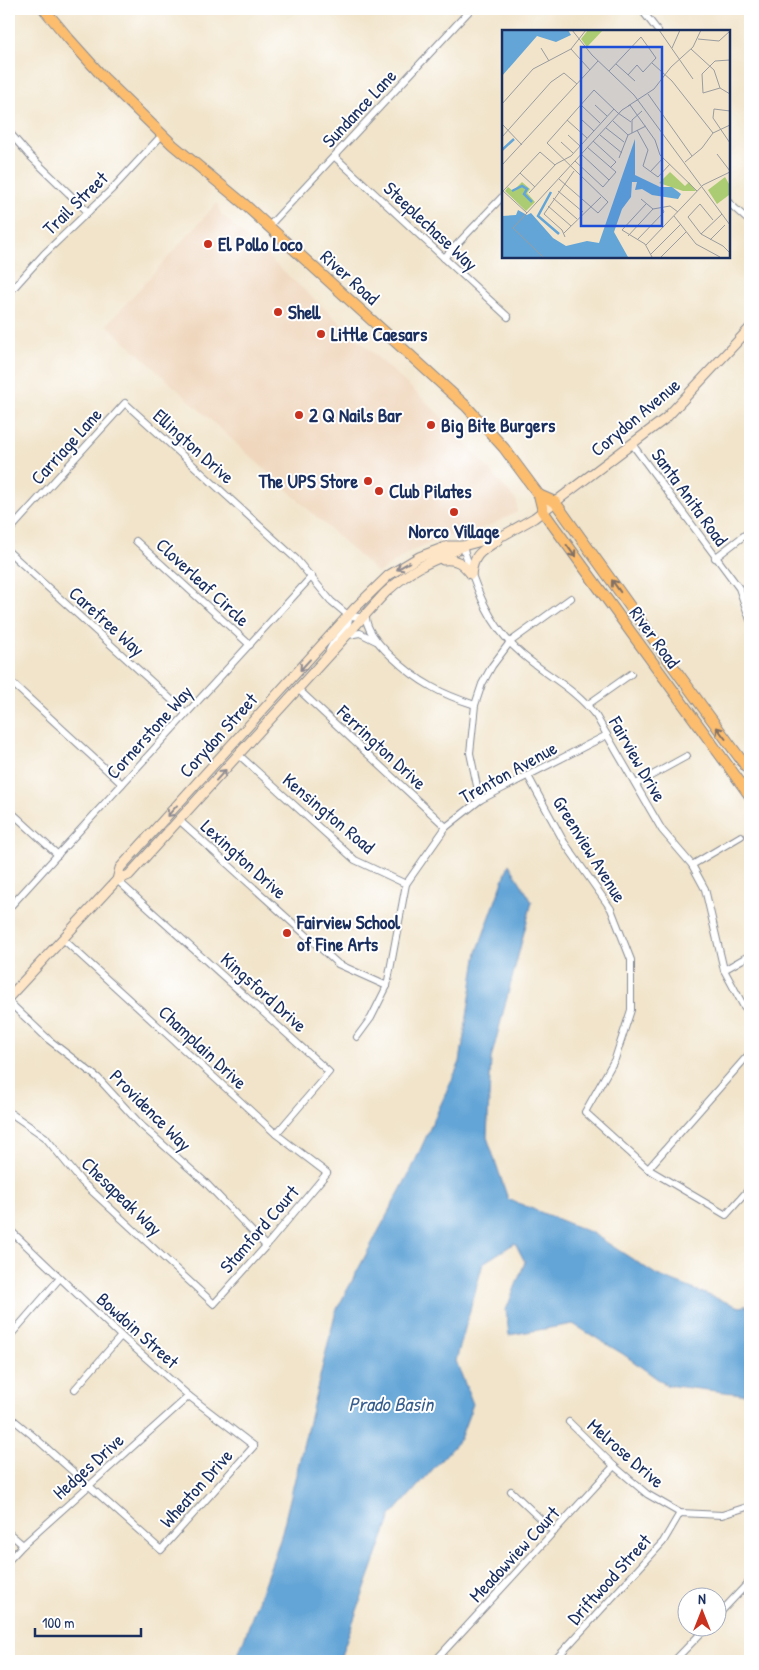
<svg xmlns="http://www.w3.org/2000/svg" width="759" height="1670" font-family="'Patrick Hand',sans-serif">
<rect width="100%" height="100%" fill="#fff"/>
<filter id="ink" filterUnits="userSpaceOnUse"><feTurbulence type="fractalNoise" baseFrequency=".02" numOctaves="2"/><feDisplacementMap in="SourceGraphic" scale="10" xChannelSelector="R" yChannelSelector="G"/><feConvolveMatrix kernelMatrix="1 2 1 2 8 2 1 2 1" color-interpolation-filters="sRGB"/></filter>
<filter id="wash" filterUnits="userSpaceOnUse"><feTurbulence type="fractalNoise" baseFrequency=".0096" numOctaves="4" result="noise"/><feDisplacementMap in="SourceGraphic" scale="20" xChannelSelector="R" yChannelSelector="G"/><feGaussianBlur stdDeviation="1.12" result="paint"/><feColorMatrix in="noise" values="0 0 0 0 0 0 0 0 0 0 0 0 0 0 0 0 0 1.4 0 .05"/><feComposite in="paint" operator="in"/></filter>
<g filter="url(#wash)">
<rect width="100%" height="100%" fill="#f1e4ca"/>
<polygon fill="#efd6bc" points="217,203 221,214 422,398 462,438 517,502 517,512 489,526 438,539 420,547 406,554 378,573 107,325"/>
<polygon fill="#64a5d7" stroke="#406a9a" points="509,864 532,902 491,1059 487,1137 508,1199 592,1233 657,1275 739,1307 750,1305 750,1395 666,1385 623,1354 573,1324 509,1335 506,1310 525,1262 515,1243 483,1263 456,1361 473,1404 460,1439 391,1516 339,1661 236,1661 280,1540 336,1311 412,1168 460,1062 477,952"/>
</g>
<g filter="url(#ink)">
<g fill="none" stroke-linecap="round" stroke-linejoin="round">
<g stroke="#868a94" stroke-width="8">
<g id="minor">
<polyline points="641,9 658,31"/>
<polyline points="9,132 30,156 88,212"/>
<polyline points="335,157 508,317"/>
<polyline points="728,202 750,222"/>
<polyline points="269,226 471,9"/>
<polyline points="444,258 503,196"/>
<polyline points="9,293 44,254 112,189 162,135"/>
<polyline points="632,444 739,588 750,620"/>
<path d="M9,531L125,403L296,559L331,601L349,616L360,617L366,615C364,639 412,676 432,687C446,695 460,700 475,705"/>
<polyline points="136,541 250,645"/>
<path d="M463,546C475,587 489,627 523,655C549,677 574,688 596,716L662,830L692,865L705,889L724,970L743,1005L750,1013"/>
<polyline points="9,552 186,713"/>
<polyline points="715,558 750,531"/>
<polyline points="348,635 360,633 376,641"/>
<path d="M328,655C330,639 350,633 349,616"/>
<polyline points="9,680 122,784"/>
<polyline points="299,690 446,827"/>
<polyline points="587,705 631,674"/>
<polyline points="239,755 355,860 406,884"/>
<polyline points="528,776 564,842 611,909 631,960 631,1010 615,1059 585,1112 648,1169 726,1215 750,1188"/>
<polyline points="636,784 687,756"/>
<polyline points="480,800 470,753 475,705 482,684 492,666 510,642 571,598"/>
<polyline points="9,810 58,855"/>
<polyline points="179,820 338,964 387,986"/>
<polyline points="692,865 741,836"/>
<polyline points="117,880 329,1072 276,1134"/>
<polyline points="9,908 312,576"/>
<polyline points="724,970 750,955"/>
<polyline points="9,1002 49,1040 98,1078 141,1125 206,1183 266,1246"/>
<polyline points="357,1037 371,1018 387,986 406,884 446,827 480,800 607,735"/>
<polyline points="9,1112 45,1137 82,1182 214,1304 266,1246 327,1173 276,1134 63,939"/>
<polyline points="648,1169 750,1053"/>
<polyline points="9,1229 121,1336 189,1396 254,1446 161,1550 32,1435 9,1416"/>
<polyline points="9,1337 60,1278"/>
<polyline points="75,1389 121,1336"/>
<polyline points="569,1422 614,1466 647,1494 680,1513 722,1515 750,1506"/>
<polyline points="511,1491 554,1532"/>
<polyline points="9,1533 23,1545"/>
<polyline points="9,1560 23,1545 189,1396"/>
<polyline points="716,1617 750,1581"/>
<polyline points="435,1661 614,1466"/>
<polyline points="554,1661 663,1542 680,1513"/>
<polyline points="674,1661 706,1628"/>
</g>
</g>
<g stroke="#868a94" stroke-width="11">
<g id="secondary">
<path d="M443,560C457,558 463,564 471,574"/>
<path d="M471,574C474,553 482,551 498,540"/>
<polyline points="117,880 120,868 355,608 389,575 419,557 448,546 463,546 504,535 534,518 666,418 750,328"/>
<path d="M9,997L117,880L129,875L385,593C396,583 407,574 420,567C434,559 449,555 463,546"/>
</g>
</g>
<g stroke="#868a94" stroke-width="12">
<g id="primary">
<polyline points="44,9 69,39 104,78 173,145 243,203 466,406 504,448 539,495 543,511 550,521 750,796"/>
<polyline points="539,495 555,502 680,676 750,772"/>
</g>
</g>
<use href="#minor" stroke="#fff" stroke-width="6"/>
<use href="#secondary" stroke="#fee5c5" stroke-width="9"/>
<use href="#primary" stroke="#fcbd6e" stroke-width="10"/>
</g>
<defs><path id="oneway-shaft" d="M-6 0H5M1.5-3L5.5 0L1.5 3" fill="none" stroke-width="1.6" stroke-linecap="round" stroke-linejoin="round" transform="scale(1.25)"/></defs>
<g stroke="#806f65">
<use href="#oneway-shaft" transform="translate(571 551) rotate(54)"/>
<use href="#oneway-shaft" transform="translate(616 586) rotate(-125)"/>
<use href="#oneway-shaft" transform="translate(721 733) rotate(-127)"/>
</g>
<g stroke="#8c8a92">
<use href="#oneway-shaft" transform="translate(403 566) rotate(149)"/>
<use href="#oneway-shaft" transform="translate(305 665) rotate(132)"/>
<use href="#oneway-shaft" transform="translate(221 775) rotate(-48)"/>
<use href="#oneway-shaft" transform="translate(172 811) rotate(132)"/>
</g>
</g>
<g fill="#c8321e" stroke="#fff" stroke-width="2">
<circle cx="208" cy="244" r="5"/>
<circle cx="278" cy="312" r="5"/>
<circle cx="321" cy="334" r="5"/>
<circle cx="299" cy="415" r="5"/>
<circle cx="431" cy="425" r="5"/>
<circle cx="368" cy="481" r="5"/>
<circle cx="379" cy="491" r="5"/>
<circle cx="454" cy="512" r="5"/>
<circle cx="287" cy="933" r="5"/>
</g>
<g text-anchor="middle" stroke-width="4" stroke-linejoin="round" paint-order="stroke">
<g font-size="19" fill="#1b2f5e" stroke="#fff">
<text transform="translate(359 108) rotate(-47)" y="7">Sundance Lane</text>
<text transform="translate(75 203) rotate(-44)" y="7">Trail Street</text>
<text transform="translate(431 226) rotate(43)" y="7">Steeplechase Way</text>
<text transform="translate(350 277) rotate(42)" y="7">River Road</text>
<text transform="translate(635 417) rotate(-40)" y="7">Corydon Avenue</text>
<text transform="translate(66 446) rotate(-48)" y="7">Carriage Lane</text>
<text transform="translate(194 446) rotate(42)" y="7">Ellington Drive</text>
<text transform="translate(690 497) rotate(54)" y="7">Santa Anita Road</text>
<text transform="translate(203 582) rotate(43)" y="7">Cloverleaf Circle</text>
<text transform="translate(107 621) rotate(42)" y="7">Carefree Way</text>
<text transform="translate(655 637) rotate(54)" y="7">River Road</text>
<text transform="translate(149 732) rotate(-48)" y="7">Cornerstone Way</text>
<text transform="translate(218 735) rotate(-48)" y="7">Corydon Street</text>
<text transform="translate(382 747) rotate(43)" y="7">Ferrington Drive</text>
<text transform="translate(638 759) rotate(60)" y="7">Fairview Drive</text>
<text transform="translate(508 772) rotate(-29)" y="7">Trenton Avenue</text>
<text transform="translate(329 813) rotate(40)" y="7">Kensington Road</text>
<text transform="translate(590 849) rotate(58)" y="7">Greenview Avenue</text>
<text transform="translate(244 859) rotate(42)" y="7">Lexington Drive</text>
<text transform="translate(264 992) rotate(42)" y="7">Kingsford Drive</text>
<text transform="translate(203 1047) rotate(43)" y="7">Champlain Drive</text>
<text transform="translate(151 1110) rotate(45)" y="7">Providence Way</text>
<text transform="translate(122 1196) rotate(44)" y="7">Chesapeak Way</text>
<text transform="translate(259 1229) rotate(-49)" y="7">Stamford Court</text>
<text transform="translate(138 1330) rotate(42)" y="7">Bowdoin Street</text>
<text transform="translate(626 1453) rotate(41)" y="7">Melrose Drive</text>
<text transform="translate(88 1466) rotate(-42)" y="7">Hedges Drive</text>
<text transform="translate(196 1488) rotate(-48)" y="7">Wheaton Drive</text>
<text transform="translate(514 1554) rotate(-47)" y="7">Meadowview Court</text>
<text transform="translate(609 1579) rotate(-48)" y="7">Driftwood Street</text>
</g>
<g font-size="19" font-weight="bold" fill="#1b2f5e" stroke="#fff" text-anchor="start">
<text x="218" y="251">El Pollo Loco</text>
<text x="288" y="319">Shell</text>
<text x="331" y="341">Little Caesars</text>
<text x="309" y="422">2 Q Nails Bar</text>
<text x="441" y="432">Big Bite Burgers</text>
<text x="358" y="488" text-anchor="end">The UPS Store</text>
<text x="389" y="498">Club Pilates</text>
<text x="454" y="538" text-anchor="middle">Norco Village</text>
<text x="297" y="929">Fairview School<tspan x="297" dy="22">of Fine Arts</tspan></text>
</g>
<g font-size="20" font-style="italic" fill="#385e8e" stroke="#fff">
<text x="391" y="1411">Prado Basin</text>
</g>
</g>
<g transform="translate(502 30)">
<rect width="228" height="228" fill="#f1e4ca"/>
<path d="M86,0H101L85,17L79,9ZM168,142L183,156L187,152L194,161H181L157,153ZM223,147L227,154V165L215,174L206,160ZM20,152L28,159L25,163L33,172L24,181L3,161L6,157L11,161Z" fill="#accc74"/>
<path d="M0,0H66L69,5L54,12L35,6L0,46ZM133,109V145L158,157H170L179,164L176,169L150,165L140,159L133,160L135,152H130L129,167L120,179L112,202L126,227H0V186L14,185L16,180L25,185L29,183L51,208L64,216L85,211L97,213Z" fill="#64a5d7"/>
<path fill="none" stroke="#64a5d7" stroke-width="2.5" d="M0,120L12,109M10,161L20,156L25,159L22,164L30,172M49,162L36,186L57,204"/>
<path fill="none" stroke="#9b9c9f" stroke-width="1" d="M70,0L90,25L132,65L228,195M157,0L191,49M196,9L217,11L228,1M39,18L47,31M170,18L178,0M69,19L88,40M189,19L212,40L218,58L228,64M150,33L170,51L211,103M114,34L133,51M107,41L139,7L154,28L141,42L135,35L126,45M218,58L201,63L200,44L213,31L228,30M146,64L190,126M0,74L31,39L69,19L84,0M79,75L98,93M93,75L105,86M128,75L153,110L158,125L195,161M126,76L152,59L169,37L191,17L199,0M228,81L212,79L211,88L228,113M116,83L129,92M65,90L85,108M80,90L92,101M111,91L126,105M0,94L20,115M104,98L122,112M135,100L146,120L141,136L156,147L168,134M130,103V90L140,81M66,105L78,116M98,105L120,123M0,107L49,52L62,43L75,54M91,111L114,132L108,138M59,112L71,123M79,124L107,150M215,124L228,141M117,128L126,105L144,96M73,131L101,157L114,142L85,117M183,132L200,118L211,103L228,95M0,135L96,31M148,142L161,128M18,143L33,157M57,149L96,183L106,172L45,113L92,60L116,83M0,160L25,183M1,161L38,122L53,135M56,161L81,182M27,163L54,134L69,126L112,79M51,168L75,189M139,169L151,179L168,176L176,182M144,174L120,200L143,214L150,227M46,176L69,196M172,186L194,214L218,227M211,190L198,174L186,187L199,204L221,216L228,223M62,203L99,167M199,204L220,184M126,206L151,179M63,207L60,200L42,184L72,141M135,210L162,182L160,178M208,210L223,195M144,215L201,155L228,142M149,224L179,194M41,227L11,198L120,80L128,75M159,227L184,202"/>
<path fill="#1d4ed8" fill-opacity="0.15" stroke="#1d4ed8" stroke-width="2.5" d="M79,17H160V196H79Z"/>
<rect width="228" height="228" fill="none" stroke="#1b2f5e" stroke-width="2.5"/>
</g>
<rect width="759" height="1670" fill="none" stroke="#fff" stroke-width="30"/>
<g transform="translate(702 1612)"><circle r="24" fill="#ffffff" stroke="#a4acbf"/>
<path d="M0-4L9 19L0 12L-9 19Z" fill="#c8321e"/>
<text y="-8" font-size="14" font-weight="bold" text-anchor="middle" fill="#1b2f5e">N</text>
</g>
<path d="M35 1628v8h106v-8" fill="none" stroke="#1b2f5e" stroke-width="2.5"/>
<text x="42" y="1628" font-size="15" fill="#1b2f5e" stroke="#ffffff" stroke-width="4" paint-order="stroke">100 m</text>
</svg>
